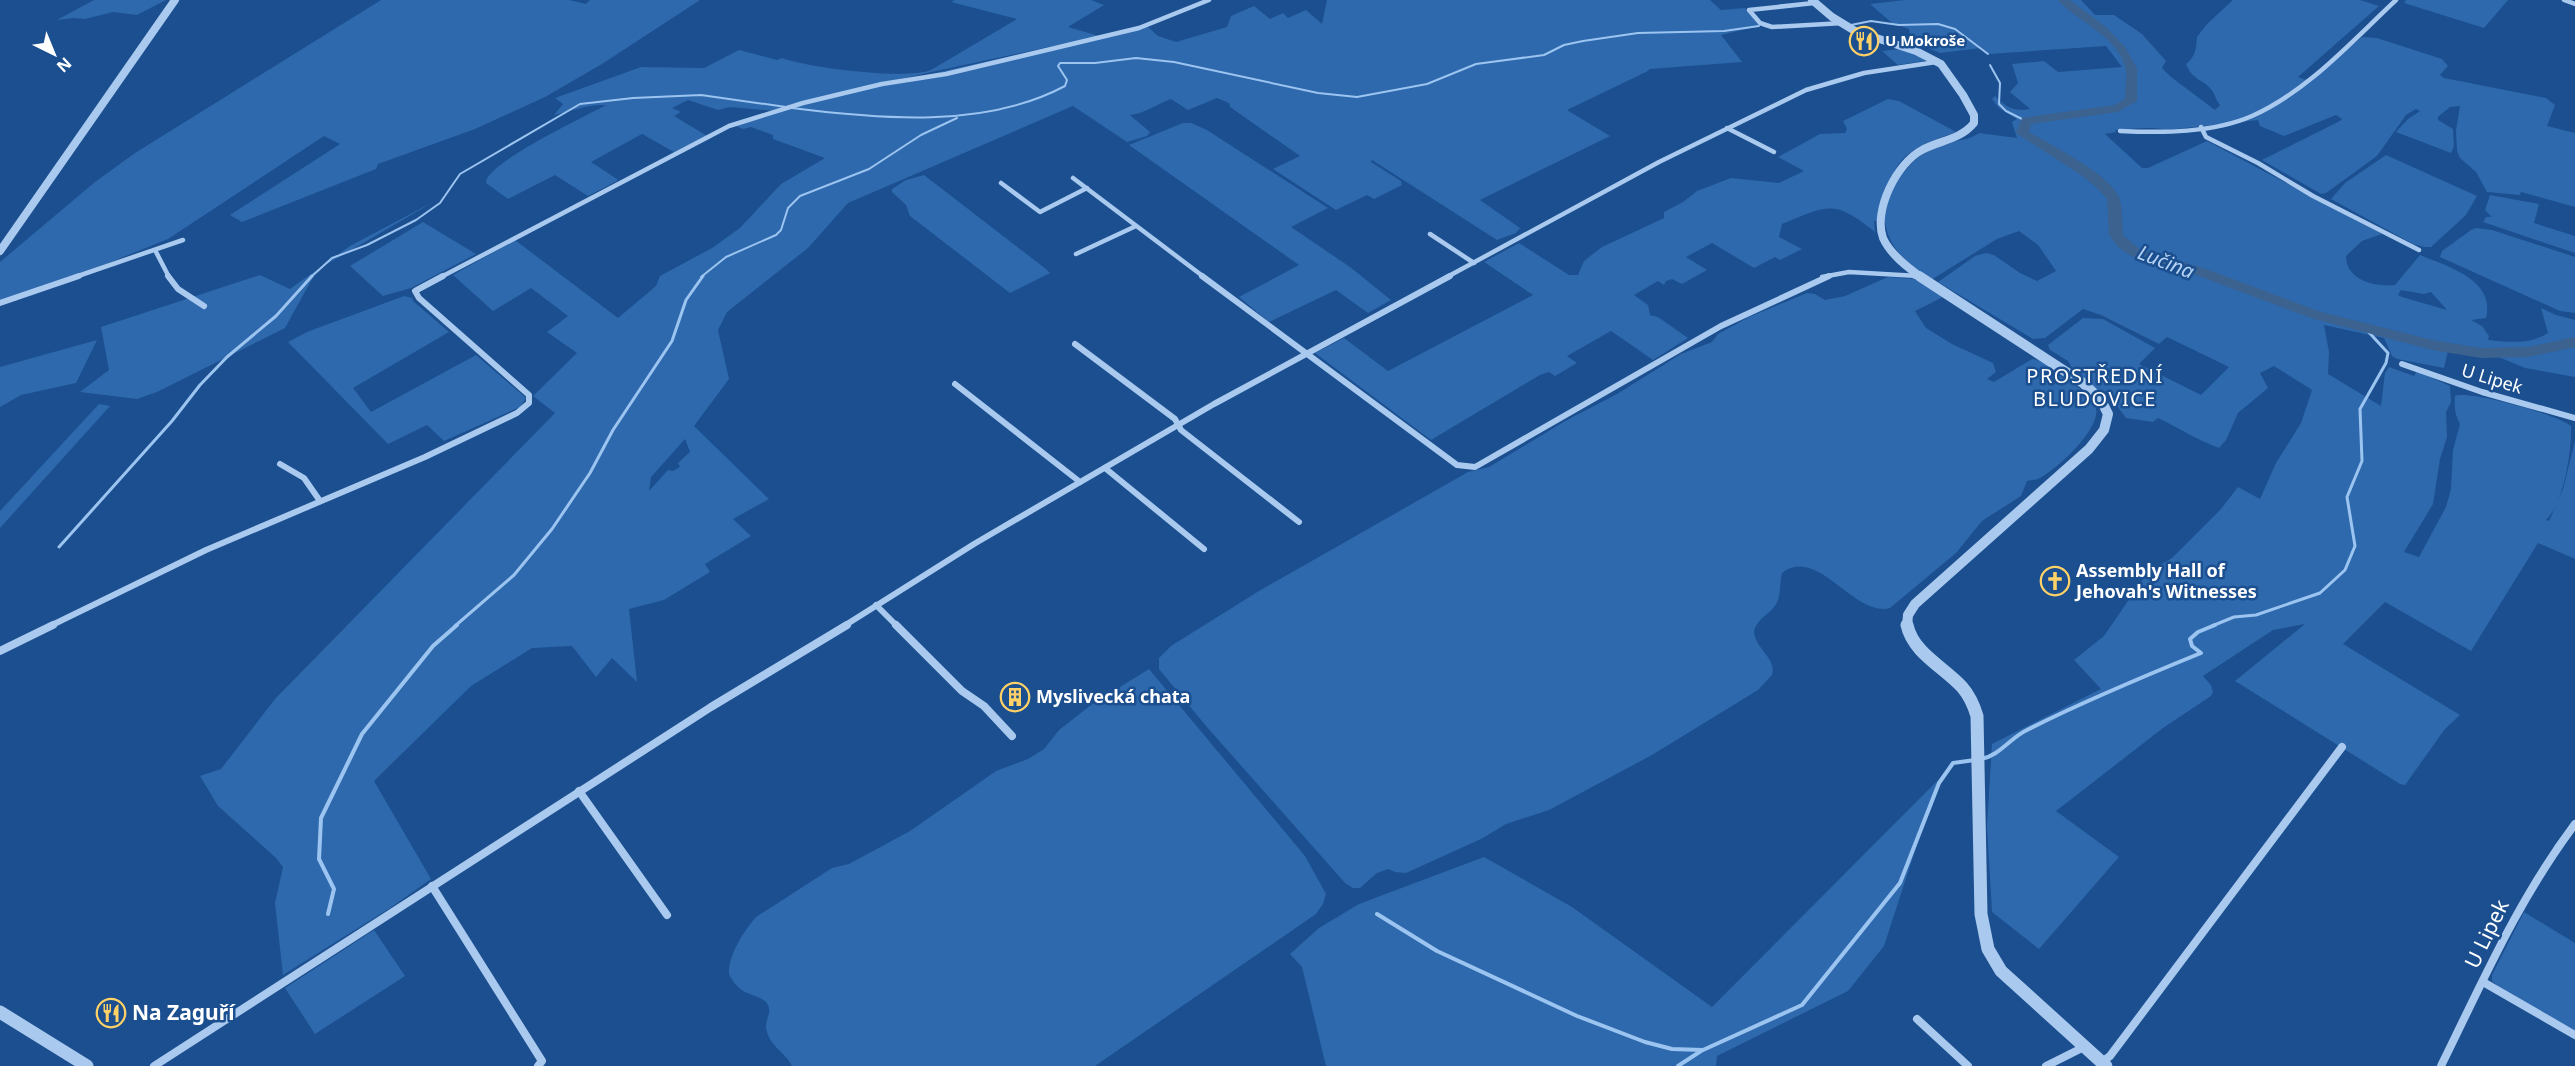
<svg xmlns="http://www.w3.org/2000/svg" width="2575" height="1066" font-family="'Noto Sans',sans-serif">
<rect width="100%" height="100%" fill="#1b4f8f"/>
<g fill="#2e69ad" fill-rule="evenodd">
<polygon points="94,0 166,0 137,15 113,12 85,19 73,18 57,20"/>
<polygon points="381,0 569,0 586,4 590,0 700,0 602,64 545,97 475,129 378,164 376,169 242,222 230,215 340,144 324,136 168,239 106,264 0,300 0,262 95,182 135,153"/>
<path d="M955,0H1091L1104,5L1068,27L1099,36C1000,58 901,77 804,102L1147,26L1158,36L1176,42L1227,27L1231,16L1254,6L1270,19L1283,13L1288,18L1306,10L1322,24L1327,0H1710L1721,10L1745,8L1759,26L1721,35L1742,62L1650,69L1646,72L1567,110L1610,136L1480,200L1520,228L1516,233L1497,240L1372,160L1371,162L1401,181L1402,185L1374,199L1367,195L1336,210L1273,169L1300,156L1230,107L1229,103L1217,98L1188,110L1171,99C1157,104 1144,114 1130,115L1150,132L1147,136L1127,142L1073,106L848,203L808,248L727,312L718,330L729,379L694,426L769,499L733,519L751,536L705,564L710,572L664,600L629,609L637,682L612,658L596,677L572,646L532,648L471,686L374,781L431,879L390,908L283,975L275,903L283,867L276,858L218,806L200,776L221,769L275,699L555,413L533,396L577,353L547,332L568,316L531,288L493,311L453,275L515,240L618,318L656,286L660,276L712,248L740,228L781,184L825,158L773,139V135L751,127L743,129L736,126L776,111L730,107L718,110L688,100L672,108L681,112L674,116L707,136L674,152L642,134L591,162L617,179V181L588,196L555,175L508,199L486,183C484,164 586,116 606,105C587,104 572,111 554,115L563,104L555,98L641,67L704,68L739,50L777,60L782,58C810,68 905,80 931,70L1017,19L951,2ZM685,439L690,452L678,463L680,467L673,471L668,470L649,491L651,477Z"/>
<path d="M1905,0H2081L2095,15H2114L2142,34L2166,61L2162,68L2171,77L2215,110L2220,105C2216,100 2216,97 2213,92C2205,79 2193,82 2186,64C2196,56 2196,48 2197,37L2207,24L2233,0H2360L2379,6L2298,77L2309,81L2362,37L2377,38L2442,59L2448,66L2440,75L2444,78L2546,98L2555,105L2547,126L2575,133V207L2521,192L2520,195L2487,192L2476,172L2460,158L2457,151L2456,130L2460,106L2450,107L2438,117V120L2453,129L2454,146L2451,153L2396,132L2408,119L2420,111L2416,109L2406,115L2377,156L2326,193L2321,194L2262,160L2340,121L2342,119L2336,115L2284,136L2260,126L2258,120L2167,130C2151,126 2132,129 2115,130L2116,132L2105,134L2142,168H2148L2207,141L2382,234L2362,241L2346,256C2346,281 2376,287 2395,285L2420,255C2447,266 2496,280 2486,318L2471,320L2482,326L2489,336L2488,340C2509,342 2529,345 2548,333L2541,308L2556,315L2575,320V377L2525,368L2501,358L2448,351L2444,368L2397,359L2392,356L2384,338L2324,325L2329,352L2328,374L2381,406L2385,373L2389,367L2414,376L2417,371L2450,386L2451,402L2446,412L2447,437L2440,459L2433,504L2404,552L2419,557L2446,507L2451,489L2453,450L2460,424C2455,415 2454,407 2455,396C2470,390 2558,415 2571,426C2572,450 2564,503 2546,520L2549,521L2563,489L2575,441V559L2538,543L2471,651L2385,602L2343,644L2460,715L2445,729L2405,785L2400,784L2235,681L2305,624L2273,630L2203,676L2211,685L2213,692L2211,696L2163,728L2056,811L2119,857L2039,949L1992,912L1987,826L1992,744L2101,689L2074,660L2104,636L2147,573L2172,558L2221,509L2238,487L2260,499L2276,463L2301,423L2312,390L2274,366L2260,373L2268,388L2238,413L2226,440L2219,448C2197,440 2179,428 2158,418L2153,422L2126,418L2117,406L2074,371L2068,361L2050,350L2048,345L2083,318L2103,319L2155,348L2139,364L2201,395L2229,367L2167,337L2159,344L2101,315L2083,309L2045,338L2033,339L1938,282L1975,256L1986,253L1994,255L2020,273L2037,281L2056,271L2038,245L2019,231L1997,239L1931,280C1909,264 1889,250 1885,222L1874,221L1875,232C1834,199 1829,205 1782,224L1779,237L1802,249L1780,260L1775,257L1754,268L1712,243L1686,257L1707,270L1682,284L1672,279L1666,281L1664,285L1658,281L1634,295L1648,305L1650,315L1658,317L1688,338L1658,357L1653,360L1611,331L1567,356L1577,363L1555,376L1549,372L1540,375L1431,440L1315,353L1344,338L1388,371L1533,295L1484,262L1519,243L1569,275H1578L1584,261L1602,247L1664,218V212L1683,202L1697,191L1731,178L1779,183L1804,171L1778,157L1820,134L1845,133L1847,129L1843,121L1888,99L1899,101L1956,132C1934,140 1903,149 1894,173L1904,172C1915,158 1930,148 1947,143C1958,140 1970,140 1979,133L2017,138L2012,122L2017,119L1999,108L1992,99L1995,96C2006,107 2013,112 2030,109L2010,92L2018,83L2012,64L2044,61L2058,72L2122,67L2106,46L1990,54L1981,48L1940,53L1911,41L1909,29L1892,23L1870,4ZM2401,290L2424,294L2431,292L2447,310L2402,297L2398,295Z"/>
<polygon points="2406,0 2508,0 2484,28 2404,3"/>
<polygon points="1901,49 1925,59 1924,61 1898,65 1882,51"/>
<polygon points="1183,123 1191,123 1207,130 1328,208 1291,227 1350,267 1391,300 1368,313 1336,290 1269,322 1239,297 1299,265 1129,145"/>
<polygon points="2386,155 2477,196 2466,215 2431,247 2424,247 2413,244 2331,199 2345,183"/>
<polygon points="924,175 1046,269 1050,273 1010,293 910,216 906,205 892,192 892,189 906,180"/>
<polygon points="2490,195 2539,204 2534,223 2575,236 2575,253 2483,222 2486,217 2492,217 2485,210"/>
<polygon points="435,201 317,270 285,328 157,392 137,399 80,392 109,370 101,327 260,275 290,289 350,246"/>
<polygon points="423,222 476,254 411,288 383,296 350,266"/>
<polygon points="2476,228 2492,230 2575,257 2575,313 2560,311 2440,257 2442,251 2471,230"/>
<path d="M1888,277L1914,279L1943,297L1915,311L1926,328L1952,344L1993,363L1996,372L1987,379L1994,382L2032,359C2045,360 2050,368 2059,375C2071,383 2092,393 2096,408C2101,429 2057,469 2040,478C2036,480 2032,480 2027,481L2021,496L1982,521L1956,553L1890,608C1854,618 1818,545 1782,573C1779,585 1782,595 1775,606C1768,615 1757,619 1754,631C1755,649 1777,658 1772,675L1758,690L1652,755L1549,810L1506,824L1483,838L1406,873L1395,872L1388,869L1377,873L1360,888H1353L1345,883L1206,726L1159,669V658L1171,646L1259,591L1468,472L1489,467L1567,420L1617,394L1681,354L1712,342L1718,334L1749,317L1807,293L1815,294L1825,300L1845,296Z"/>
<polygon points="404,296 412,298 413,301 449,332 353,388 371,412 476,355 526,398 520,407 444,441 427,425 388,444 288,342 307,332"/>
<polygon points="97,340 76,383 21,395 0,407 0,367"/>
<polygon points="99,404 110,406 0,528 0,511"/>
<path d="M1149,669L1305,856L1326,894L1323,904L1316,914L1095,1066H792C785,1052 769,1046 766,1028C765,1020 772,1013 768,1005C759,991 741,1000 729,974C728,955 744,931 756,917L832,868L849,864L910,831L996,771L1028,759L1044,749L1059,730L1091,705Z"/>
<polygon points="1938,780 1884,946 1848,991 1717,1056 1716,1066 1326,1066 1302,967 1290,954 1319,928 1359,904 1484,857 1572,907 1712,1007"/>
<polygon points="2524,912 2575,943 2575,1031 2500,988 2492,981 2492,975"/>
<polygon points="374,930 405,976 315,1034 285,988"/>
</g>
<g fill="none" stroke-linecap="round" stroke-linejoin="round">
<g stroke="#9cc4f0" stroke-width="2">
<polyline points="1851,25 1871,21 1899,25 1938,24 1955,29 1988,54"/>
<polyline points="1990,65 2000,83 1999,104 2006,111 2026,121"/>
<path d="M792,108C880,119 984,129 1065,86L1067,80L1058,66L1060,63H1095L1136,58L1174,62L1318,93L1357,97L1427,84L1476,64L1544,55L1564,45L1583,41L1638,33L1724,31L1759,26"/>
<polyline points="311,277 332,258 367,245 416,220 440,203 460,174 580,104 633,98 701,95 786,107"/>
<polyline points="701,277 726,257 776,235 781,230 788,208 800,196 869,169 921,135 957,118"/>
</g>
<g stroke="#9cc4f0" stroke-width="3">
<polyline points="59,547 172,421 200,385 227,357 276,316 312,276"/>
<polyline points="455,626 514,575 552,529 590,473 613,430 672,341 686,300 703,276"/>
<polyline points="2212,626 2234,617 2256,615 2320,593 2345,570 2355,546 2347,497 2362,461 2360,409 2386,363 2388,353 2364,327"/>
</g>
<g stroke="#9cc4f0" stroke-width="4">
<path d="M1981,759C1999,756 2010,738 2027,730C2084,701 2142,677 2201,653L2192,646L2190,639L2198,632L2215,625"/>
<polyline points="328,914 334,889 319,859 321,818 362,734 433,646 457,625"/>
<polyline points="1377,914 1437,951 1577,1016 1645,1042 1672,1049 1703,1050 1802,1005 1900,883 1939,783 1953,763 1975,760"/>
<polyline points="1678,1066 1701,1051"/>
</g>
<path fill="#3c6290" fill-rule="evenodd" d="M2058,0H2070L2107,28L2125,47L2137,68V101L2118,112L2031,124L2029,132C2051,145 2109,174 2119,197C2123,207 2122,224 2123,235L2141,250L2206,269L2321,312L2432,340L2481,348L2528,347L2575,337V347L2528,357L2481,358L2432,350L2311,318L2196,275L2131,256L2118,247L2109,235L2107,199L2097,188L2081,175L2016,133L2022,118L2115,105L2125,99C2125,90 2127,80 2126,71C2120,36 2078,23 2058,0Z"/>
<g stroke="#a9c9ee" stroke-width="4.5">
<polyline points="2564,0 2575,4"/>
<polyline points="1814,3 1749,10 1760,23 1772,27 1843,23"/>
<polyline points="2201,127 2206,137 2258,163 2313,196 2419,250"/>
<polyline points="1727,128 1774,152"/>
<path d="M2120,131C2162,133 2213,133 2252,116C2308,91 2352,41 2396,0"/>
<polyline points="1073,178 1204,277"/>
<polyline points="1001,183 1040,212 1087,188"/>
<polyline points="1430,234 1474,263"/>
<polyline points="155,250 169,277"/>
<polyline points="1076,254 1136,226"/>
<polyline points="75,277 183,240"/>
<polyline points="441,277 729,126 803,103 882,84 946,74 1139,28 1209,0"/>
<polyline points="1447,277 1659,162 1806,90 1864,73 1936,62"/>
<polyline points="1822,277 1849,272 1918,276"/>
</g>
<g stroke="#a9c9ee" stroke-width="6">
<polyline points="168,276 178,289 204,306"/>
<polyline points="1202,276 1457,465 1475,467 1721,326 1829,276"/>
<polyline points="1915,276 1918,276"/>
<polyline points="0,303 79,276"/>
<polyline points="1075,344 1175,419 1181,430 1299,522"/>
<polyline points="2402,364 2482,392 2575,418"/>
<polyline points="955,384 1080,482"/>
<polyline points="280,464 304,478 320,501"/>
<polyline points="1105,468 1204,549"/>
<polyline points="876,605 897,626"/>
<polyline points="50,626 206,550 425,457 517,413 529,403 529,395 419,298 415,291 443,276"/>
<polyline points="844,626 974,544 1214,404 1450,276"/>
</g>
<g stroke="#a9c9ee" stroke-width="8">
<polyline points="896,625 962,691 984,706 1012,736"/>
<polyline points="0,651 53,625"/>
<polyline points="579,791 667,915"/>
<polyline points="432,886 542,1061 538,1066"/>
<polyline points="2483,982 2575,1035"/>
<polyline points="1917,1019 1968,1066"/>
<polyline points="2102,1062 2110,1056 2342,747"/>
<polyline points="154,1066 711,707 847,625"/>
<polyline points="2046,1066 2084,1047"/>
<path d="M2441,1066C2483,981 2518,900 2575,824"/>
</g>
<g stroke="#a9c9ee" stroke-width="8">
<path d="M1812,0L1832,17L1855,31L1916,51L1941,64L1963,95L1974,115V123C1960,140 1940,140 1922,150C1897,163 1873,210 1883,238C1890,254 1907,267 1921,277"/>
<polyline points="0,251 175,0"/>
</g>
<polyline stroke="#a9c9ee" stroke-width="10" points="1907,626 1908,615 1915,604 2089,449 2104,430 2108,414 2101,400 2083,383 1919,276"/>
<g stroke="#a9c9ee" stroke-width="13">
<path d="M1907,625C1913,653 1944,667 1962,687C1969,695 1974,706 1977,716L1981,914L1988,949L2001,971L2106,1066"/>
<polyline points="0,1012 87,1066"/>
</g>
</g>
<defs>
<g id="restaurant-ring" transform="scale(1.5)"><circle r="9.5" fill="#1b4f8f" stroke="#ffd166" stroke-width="1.5"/><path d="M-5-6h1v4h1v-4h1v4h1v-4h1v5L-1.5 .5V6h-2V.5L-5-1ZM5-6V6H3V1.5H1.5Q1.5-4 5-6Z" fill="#ffd166"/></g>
<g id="church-ring" transform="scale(1.5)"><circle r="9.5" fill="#1b4f8f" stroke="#ffd166" stroke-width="1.5"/><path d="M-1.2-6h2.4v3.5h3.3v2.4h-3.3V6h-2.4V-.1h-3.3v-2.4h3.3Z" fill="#ffd166"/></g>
<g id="building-ring" transform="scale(1.5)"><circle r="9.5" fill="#1b4f8f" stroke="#ffd166" stroke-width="1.5"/><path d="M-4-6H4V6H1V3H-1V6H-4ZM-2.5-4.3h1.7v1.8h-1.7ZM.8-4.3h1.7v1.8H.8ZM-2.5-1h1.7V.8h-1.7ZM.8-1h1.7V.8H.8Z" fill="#ffd166"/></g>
</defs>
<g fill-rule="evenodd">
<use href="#restaurant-ring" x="1864" y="41"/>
<use href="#church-ring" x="2055" y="581"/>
<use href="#building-ring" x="1015" y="697"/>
<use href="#restaurant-ring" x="111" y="1013"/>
</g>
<g text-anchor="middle" stroke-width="5" stroke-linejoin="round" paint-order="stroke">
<g font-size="15" font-weight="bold" fill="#fff" stroke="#1b4f8f" text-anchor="start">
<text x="1885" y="46">U Mokroše</text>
</g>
<g font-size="18" fill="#fff" stroke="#1b4f8f">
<text transform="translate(2492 379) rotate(17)" y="6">U Lipek</text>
</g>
<g font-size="18" font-weight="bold" fill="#fff" stroke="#1b4f8f" text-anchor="start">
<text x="2076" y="577">Assembly Hall of<tspan x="2076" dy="21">Jehovah's Witnesses</tspan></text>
<text x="1036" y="703">Myslivecká chata</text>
</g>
<g font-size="20" font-style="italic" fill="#b5d3f5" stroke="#1b4f8f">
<text transform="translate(2166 262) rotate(21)" y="7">Lučina</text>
</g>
<g font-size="20" letter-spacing="1.5" fill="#fff" stroke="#1b4f8f">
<text x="2095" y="383">PROSTŘEDNÍ<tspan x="2095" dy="23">BLUDOVICE</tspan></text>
</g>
<g font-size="21" fill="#fff" stroke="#1b4f8f">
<text transform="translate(2487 934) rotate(-64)" y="7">U Lipek</text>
</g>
<g font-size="21" font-weight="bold" fill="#fff" stroke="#1b4f8f" text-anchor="start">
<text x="132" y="1020">Na Zaguří</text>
</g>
</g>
<g transform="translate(54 54) rotate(137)" stroke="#1b4f8f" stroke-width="4.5" paint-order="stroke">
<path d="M0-4.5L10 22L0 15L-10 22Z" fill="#ffffff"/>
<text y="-9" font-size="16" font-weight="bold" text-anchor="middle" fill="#ffffff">N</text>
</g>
</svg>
